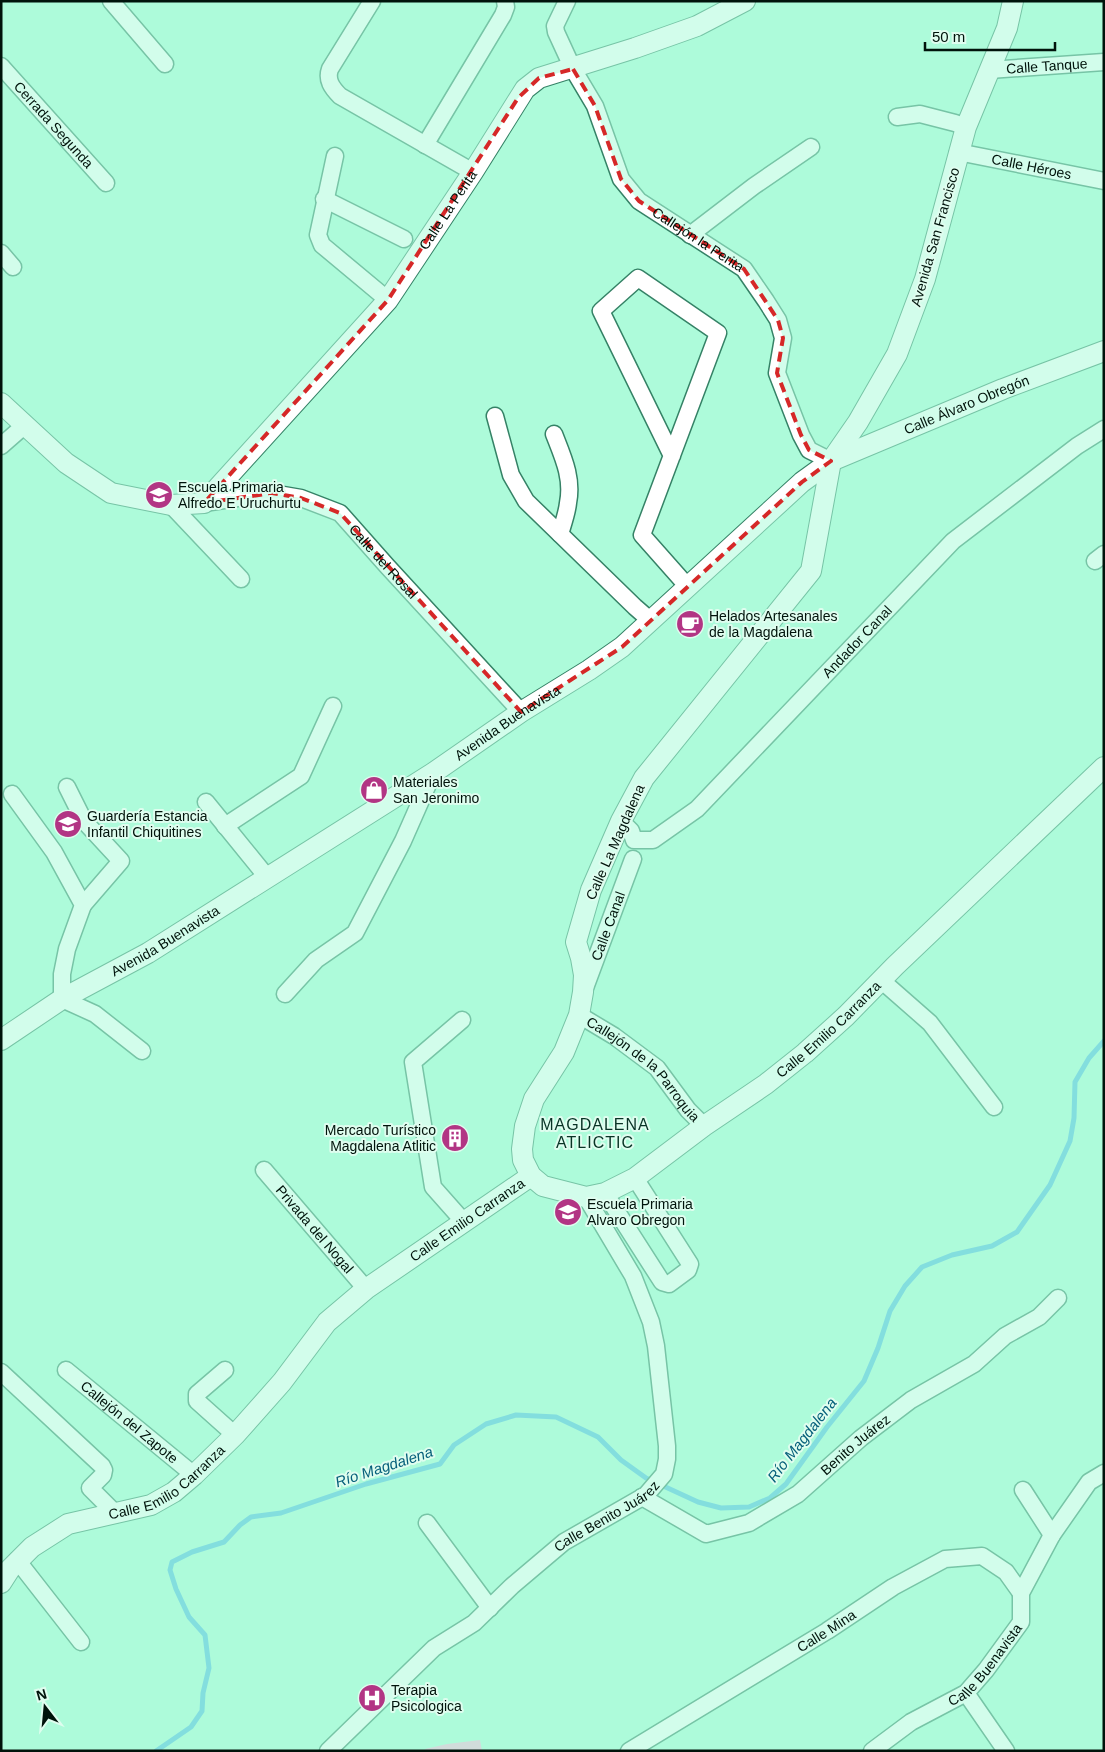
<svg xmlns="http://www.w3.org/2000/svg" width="1105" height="1752" font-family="Arial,sans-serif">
<rect width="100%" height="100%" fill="#adfbda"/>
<polygon fill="#fcb7dc" points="480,1740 482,1751 426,1751 425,1749 447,1744"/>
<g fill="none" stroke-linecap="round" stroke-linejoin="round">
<polyline stroke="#51bbe3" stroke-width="5" points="156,1751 191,1727 202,1711 203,1693 209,1668 205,1635 189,1617 176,1589 170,1570 172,1562 192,1552 224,1542 240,1525 251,1517 281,1513 366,1484 440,1464 454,1445 486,1424 516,1415 556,1417 598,1437 621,1460 646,1478 698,1502 721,1508 749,1507 770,1498 786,1484 827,1427 864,1381 878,1348 890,1311 905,1286 922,1267 952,1255 992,1246 1017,1232 1050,1185 1070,1141 1074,1118 1075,1082 1089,1058 1104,1041"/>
<g stroke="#358266" stroke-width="19">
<g id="minor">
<polyline points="111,1 165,64"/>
<path d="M372,1L330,69C326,80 332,88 340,96L473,172"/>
<path id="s1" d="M567,1L555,26L556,32L573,69L595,106L621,179L639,201L744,269L766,301L778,320L783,338L777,373L801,435L809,450L831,461"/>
<path id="s2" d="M1,66L106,183"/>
<path id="s3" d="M989,70L1104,62"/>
<polyline points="897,117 920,114 955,123 966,127"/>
<polyline points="425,145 503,15 506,7 505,1"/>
<path id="s4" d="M958,152L1104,181"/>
<polyline points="335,156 318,235 322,245 388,300"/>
<polyline points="324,199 404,239"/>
<polyline points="690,235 754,186 811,147"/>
<polyline points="1,253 13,267"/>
<polyline points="495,416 511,475 526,501 635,607 651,621"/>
<path d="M554,434C563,457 573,478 568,503C567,513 563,524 560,534"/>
<polyline points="1,446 25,425"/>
<polyline points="672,456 601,311 638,278 718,333 642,535 688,587"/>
<path id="s5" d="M204,503L272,493L301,498L340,513L387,566L521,712"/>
<polyline points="171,505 241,579"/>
<polyline points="1095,561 1104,554"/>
<polyline points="67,787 84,821 121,861 83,905"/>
<polyline points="12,794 54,852 83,905 67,949 62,974 62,999 95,1014 142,1051"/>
<polyline points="206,802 267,877"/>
<path id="s6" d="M621,821L631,831L634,840H653L697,809L953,541L1077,446L1104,429"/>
<polyline points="225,826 301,776 333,706"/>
<polyline points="881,980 930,1023 994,1107"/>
<path id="s7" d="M585,988L633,859"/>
<polyline points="285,994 316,960 355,933 403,841 433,773"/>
<path id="s8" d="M579,1015L614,1036L657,1068L688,1110L704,1126"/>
<polyline points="462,1020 413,1062 433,1187 464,1222"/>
<path id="s9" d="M264,1170L366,1289"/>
<polyline points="605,1193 662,1282 669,1284 688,1270 690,1264 635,1178"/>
<path id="s10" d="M66,1370L194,1475"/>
<polyline points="225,1370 197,1394 197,1401 235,1435"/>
<polyline points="1,1372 102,1466 104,1470 103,1475 90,1488 116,1514"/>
<polyline points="1023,1490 1052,1535"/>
<path id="s11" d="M642,1497L706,1534L749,1523L798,1494L861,1438L911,1400L974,1364L1005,1336L1039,1317L1058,1298"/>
<polyline points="427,1523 490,1608"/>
<polyline points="17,1560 81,1642"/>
<polyline points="966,1693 1006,1751"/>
<path id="s12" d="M328,1751L434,1648L474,1623L512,1586L564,1542L646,1495L664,1474L667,1459V1446L656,1346L651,1322L633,1276L586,1197"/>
<path id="s13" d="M629,1751L827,1631L893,1587L945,1559L982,1556L1006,1572L1021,1593"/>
<path id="s14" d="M872,1751L911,1722L966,1693L986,1670L1021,1622V1593L1052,1535L1089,1482L1104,1473"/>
</g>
</g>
<g stroke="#358266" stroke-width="22">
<g id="tertiary">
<path id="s15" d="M1013,1L1007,28L966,127L925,279L897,354L858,422L831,461L811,571L644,778L621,821L591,890L576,942L581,958L584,975L583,992L579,1015L564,1052L534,1099L525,1126L522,1149L523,1160L531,1176L543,1186L586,1197L605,1193L635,1178L704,1126L766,1084L805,1053L846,1016L895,966L1104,767"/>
<path id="s16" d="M1,403L66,463L111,493L171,505L204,503L388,300L473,172L525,89L539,78L635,48L697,26L745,1"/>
<path id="s17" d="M1,1040L62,999L148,953L433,773L521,712L589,670L622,647L802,482L831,461L1003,389L1104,351"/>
<path id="s18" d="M1,1583L10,1569L32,1547L68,1524L151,1505L174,1492L194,1475L235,1435L282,1382L327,1322L366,1289L531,1176"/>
</g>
</g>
<use href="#minor" stroke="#fff" stroke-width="16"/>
<use href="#tertiary" stroke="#fff" stroke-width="20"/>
</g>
<path d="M0 0H1105V1752H0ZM573,69L595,106L621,179L639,201L744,269L778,320L783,338L777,373L801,435L809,450L831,461L802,482L622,647L521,712L340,513L301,498L272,493L204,503L388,300L518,98L539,78Z" fill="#adfbda" fill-opacity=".55" fill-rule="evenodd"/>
<path fill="none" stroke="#d62828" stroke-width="4" stroke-dasharray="10 6" stroke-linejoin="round" d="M573,69L595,106L621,179L639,201L744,269L778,320L783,338L777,373L801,435L809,450L831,461L802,482L622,647L521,712L340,513L301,498L272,493L204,503L388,300L518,98L539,78Z"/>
<defs>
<g id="school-disc" transform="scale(1.4375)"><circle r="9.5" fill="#b23584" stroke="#dffdef"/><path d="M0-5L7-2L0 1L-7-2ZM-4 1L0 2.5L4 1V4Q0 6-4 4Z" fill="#fff"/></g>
<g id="cafe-disc" transform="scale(1.4375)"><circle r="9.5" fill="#b23584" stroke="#dffdef"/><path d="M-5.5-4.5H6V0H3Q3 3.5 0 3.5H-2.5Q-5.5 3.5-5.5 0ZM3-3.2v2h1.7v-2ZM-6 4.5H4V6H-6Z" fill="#fff"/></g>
<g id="shop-disc" transform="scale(1.4375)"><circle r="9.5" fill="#b23584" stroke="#dffdef"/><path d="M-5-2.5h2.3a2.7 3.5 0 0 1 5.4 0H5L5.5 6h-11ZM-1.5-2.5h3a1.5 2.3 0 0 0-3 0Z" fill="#fff"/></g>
<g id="building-disc" transform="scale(1.4375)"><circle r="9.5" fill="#b23584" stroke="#dffdef"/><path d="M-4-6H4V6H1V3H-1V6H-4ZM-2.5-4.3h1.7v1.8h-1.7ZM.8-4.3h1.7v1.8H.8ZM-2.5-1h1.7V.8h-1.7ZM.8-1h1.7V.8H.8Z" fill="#fff"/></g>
<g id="hospital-disc" transform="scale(1.4375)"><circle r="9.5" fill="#b23584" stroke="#dffdef"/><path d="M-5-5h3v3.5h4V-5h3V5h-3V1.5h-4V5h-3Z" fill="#fff"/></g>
</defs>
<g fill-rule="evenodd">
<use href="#school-disc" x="159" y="495"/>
<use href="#cafe-disc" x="690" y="624"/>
<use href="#shop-disc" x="374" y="790"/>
<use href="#school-disc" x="68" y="824"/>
<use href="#building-disc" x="455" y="1138"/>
<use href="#school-disc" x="568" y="1212"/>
<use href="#hospital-disc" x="372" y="1698"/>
</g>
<g text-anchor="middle" stroke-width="4" stroke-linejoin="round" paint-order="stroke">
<g font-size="14" fill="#00130b" stroke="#dffdef">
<text dy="5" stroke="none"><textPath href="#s3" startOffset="58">Calle Tanque</textPath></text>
<text dy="5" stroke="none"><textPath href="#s2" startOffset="79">Cerrada Segunda</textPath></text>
<text dy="5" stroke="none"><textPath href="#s4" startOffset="75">Calle Héroes</textPath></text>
<text dy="5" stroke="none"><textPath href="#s16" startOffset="619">Calle La Perita</textPath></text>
<text transform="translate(935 237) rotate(-74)" y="5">Avenida San Francisco</text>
<text dy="5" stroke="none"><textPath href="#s1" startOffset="294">Callejón la Perita</textPath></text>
<text dy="5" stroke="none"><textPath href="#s17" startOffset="1162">Calle Álvaro Obregón</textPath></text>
<text dy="5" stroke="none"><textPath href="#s5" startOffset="205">Calle del Rosal</textPath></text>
<text dy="5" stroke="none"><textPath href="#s6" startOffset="328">Andador Canal</textPath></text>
<text dy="5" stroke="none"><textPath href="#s17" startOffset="598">Avenida Buenavista</textPath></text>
<text transform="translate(615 842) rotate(-66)" y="5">Calle La Magdalena</text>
<text dy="5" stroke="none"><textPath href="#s7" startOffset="66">Calle Canal</textPath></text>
<text dy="5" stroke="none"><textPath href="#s17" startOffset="192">Avenida Buenavista</textPath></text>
<text dy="5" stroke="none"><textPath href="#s15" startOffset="1662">Calle Emilio Carranza</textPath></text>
<text dy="5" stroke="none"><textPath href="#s8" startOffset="85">Callejón de la Parroquia</textPath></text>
<text dy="5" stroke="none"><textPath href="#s18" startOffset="605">Calle Emilio Carranza</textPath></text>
<text dy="5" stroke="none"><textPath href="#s9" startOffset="78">Privada del Nogal</textPath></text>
<text dy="5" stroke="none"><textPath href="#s10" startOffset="82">Callejón del Zapote</textPath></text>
<text dy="5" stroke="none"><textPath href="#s11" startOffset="251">Benito Juárez</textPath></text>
<text dy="5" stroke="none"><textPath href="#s18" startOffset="200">Calle Emilio Carranza</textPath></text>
<text dy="5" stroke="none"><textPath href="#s12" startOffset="366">Calle Benito Juárez</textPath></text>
<text dy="5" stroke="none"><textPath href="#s13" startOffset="231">Calle Mina</textPath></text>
<text dy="5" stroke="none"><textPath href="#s14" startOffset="144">Calle Buenavista</textPath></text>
</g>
<g font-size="14" fill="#00130b" stroke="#dffdef" text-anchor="start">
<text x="178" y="492">Escuela Primaria<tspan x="178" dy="16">Alfredo E Uruchurtu</tspan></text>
<text x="709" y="621">Helados Artesanales<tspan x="709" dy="16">de la Magdalena</tspan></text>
<text x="393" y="787">Materiales<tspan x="393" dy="16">San Jeronimo</tspan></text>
<text x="87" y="821">Guardería Estancia<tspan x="87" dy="16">Infantil Chiquitines</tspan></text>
<text x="436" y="1135" text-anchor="end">Mercado Turístico<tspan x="436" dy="16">Magdalena Atlitic</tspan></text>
<text x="587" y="1209">Escuela Primaria<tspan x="587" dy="16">Alvaro Obregon</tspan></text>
<text x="391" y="1695">Terapia<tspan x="391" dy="16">Psicologica</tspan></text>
</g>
<g font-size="15" font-style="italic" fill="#055f7a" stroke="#dffdef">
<text transform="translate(802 1440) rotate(-52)" y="5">Río Magdalena</text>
<text transform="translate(384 1467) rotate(-18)" y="5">Río Magdalena</text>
</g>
<g font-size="16" letter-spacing="1" fill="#083325" stroke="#dffdef">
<text x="595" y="1130">MAGDALENA<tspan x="595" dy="18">ATLICTIC</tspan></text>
</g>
</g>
<rect width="1105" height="1752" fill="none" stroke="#00130b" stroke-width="5"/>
<g transform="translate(45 1707) rotate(344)" stroke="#dffdef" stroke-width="4" paint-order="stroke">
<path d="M0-4L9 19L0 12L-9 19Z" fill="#00130b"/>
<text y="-8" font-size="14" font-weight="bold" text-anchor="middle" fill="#00130b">N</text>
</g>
<path d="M925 42v8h130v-8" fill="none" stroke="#00130b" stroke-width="2.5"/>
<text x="932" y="42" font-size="15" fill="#00130b" stroke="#dffdef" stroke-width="4" paint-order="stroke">50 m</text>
</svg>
